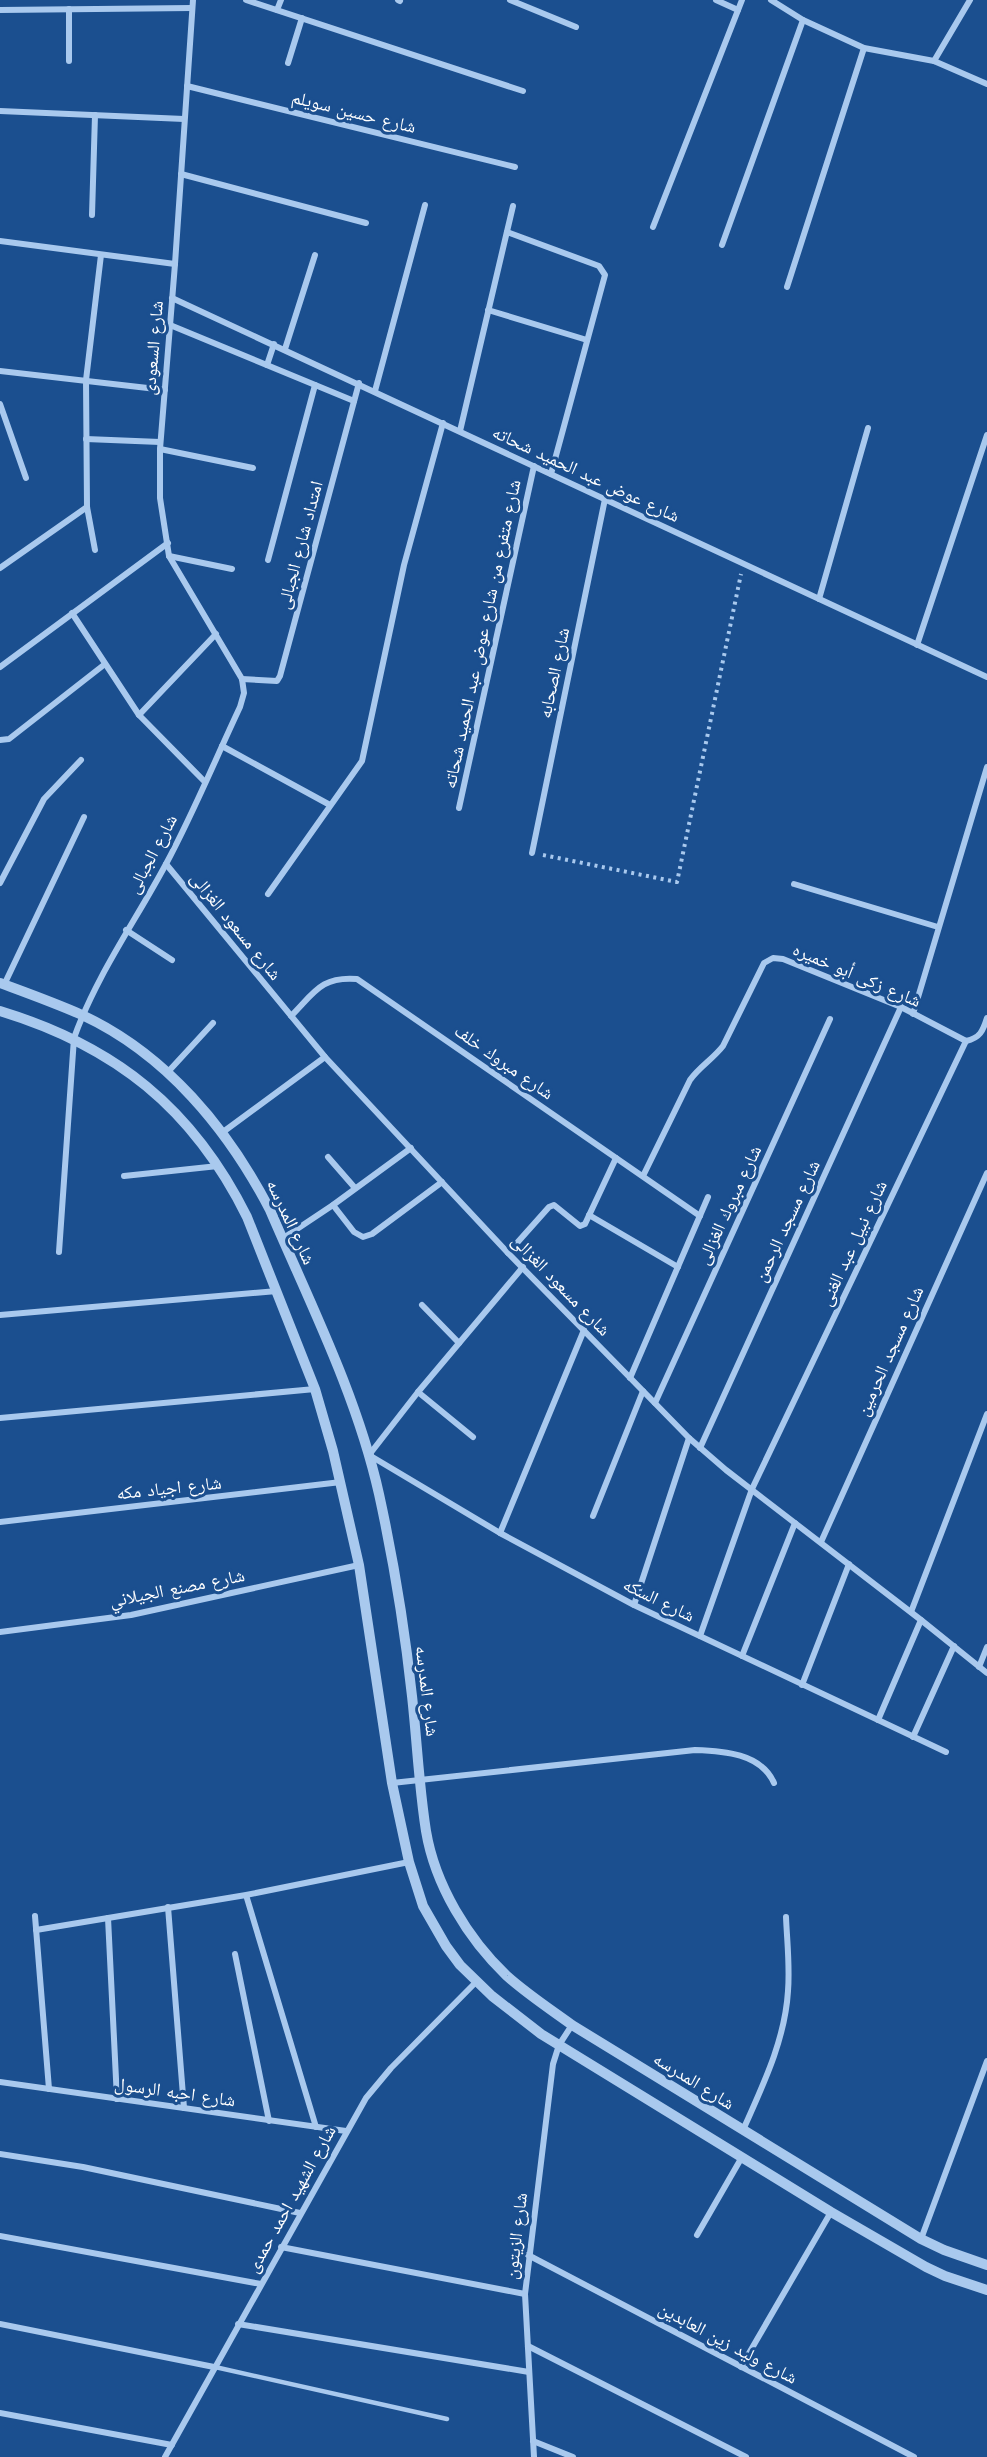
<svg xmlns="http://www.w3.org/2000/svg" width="987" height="2457" font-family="'Work Sans','Noto Naskh Arabic',sans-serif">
<rect width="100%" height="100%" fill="#1b4f8f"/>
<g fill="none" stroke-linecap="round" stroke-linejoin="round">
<polyline stroke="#a9c9ee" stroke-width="4" stroke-dasharray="3 4.5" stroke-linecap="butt" points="543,855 677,882 741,574"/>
<polyline stroke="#a9c9ee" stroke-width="4.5" points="215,2367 447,2419"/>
<g stroke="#a9c9ee" stroke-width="6">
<polyline points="246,0 523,91"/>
<polyline points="398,0 400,1"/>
<polyline points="510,0 576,27"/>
<polyline points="716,0 738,10"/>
<polyline points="771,0 803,20 864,48 934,61 987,84"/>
<polyline points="69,9 69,61"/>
<polyline points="0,10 192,8"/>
<polyline points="277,10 281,0"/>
<polyline points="934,61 970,0"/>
<polyline points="288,63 302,18"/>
<polyline points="187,86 515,167"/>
<polyline points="0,111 184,119"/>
<polyline points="181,174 366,223"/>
<polyline points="92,215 95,115"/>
<polyline points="653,227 742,0"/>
<polyline points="507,232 599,266 605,275 551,474"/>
<polyline points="0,241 175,264"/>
<polyline points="722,245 803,20"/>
<polyline points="787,287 864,48"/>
<polyline points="172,298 987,677"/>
<polyline points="488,310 587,340"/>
<polyline points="170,325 354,401"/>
<polyline points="285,349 315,255"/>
<polyline points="267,365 274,344"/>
<polyline points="0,371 165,390"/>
<polyline points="375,391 425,205"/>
<polyline points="0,404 26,478"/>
<polyline points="460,431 513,206"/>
<polyline points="86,439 160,442"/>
<polyline points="160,449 253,468"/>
<polyline points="95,550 87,507 86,380 101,255"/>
<polyline points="169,556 232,569"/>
<polyline points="268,560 315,385"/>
<polyline points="0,568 87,507"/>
<polyline points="819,599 868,428"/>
<polyline points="72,613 139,715 205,782"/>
<polyline points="917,645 987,435"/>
<polyline points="0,667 168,543"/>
<polyline points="242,679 277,681 280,676 359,383"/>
<polyline points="139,715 216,634"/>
<polyline points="0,740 9,739 105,664"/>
<polyline points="222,746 330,805"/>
<polyline points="459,808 534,466"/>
<polyline points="532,853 605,499"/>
<polyline points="166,864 325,1057 508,1253 689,1438 726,1470 921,1620 987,1673"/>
<polyline points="0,883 44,799 81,760"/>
<polyline points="794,884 938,927"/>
<polyline points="268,894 362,761 404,565 443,423"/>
<polyline points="126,930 172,960"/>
<polyline points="4,985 84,817"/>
<polyline points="913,1014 987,767"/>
<path d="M291,1016C314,993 321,976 357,979L700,1216"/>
<path d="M966,1041C980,1038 983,1031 987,1018"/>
<polyline points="167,1073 213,1023"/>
<polyline points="223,1132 325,1057"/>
<polyline points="328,1157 355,1188"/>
<polyline points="124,1176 218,1166"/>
<path d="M643,1176L690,1080C699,1067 713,1059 723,1046L764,963L773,958L783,959L901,1007L966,1041"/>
<polyline points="333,1205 354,1232 363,1237 372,1234 442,1182"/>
<polyline points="589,1215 678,1267"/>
<polyline points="282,1239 333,1205 411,1148"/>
<path d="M59,1252L74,1038C96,976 135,922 166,864C193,814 215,760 240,707L244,693L242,679L169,556L160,498V449L175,264L193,0"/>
<polyline points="508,1253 549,1207 554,1205 580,1226 585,1224 616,1158"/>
<polyline points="523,1267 418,1392 369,1455 500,1533 634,1605 946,1752"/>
<polyline points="422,1305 459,1343"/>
<polyline points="0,1315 277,1291"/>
<polyline points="630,1378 708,1197"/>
<polyline points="418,1392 473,1437"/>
<polyline points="655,1403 830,1019"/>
<polyline points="0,1418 315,1389"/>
<polyline points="700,1448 901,1007"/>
<polyline points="593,1516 643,1391"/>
<polyline points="0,1522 341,1482"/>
<polyline points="500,1533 584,1330"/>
<polyline points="821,1542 987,1173"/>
<polyline points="634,1605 689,1438"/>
<polyline points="911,1612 987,1414"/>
<polyline points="0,1632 131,1615 359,1565"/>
<polyline points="700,1636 752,1489 966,1041"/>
<polyline points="742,1656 795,1523"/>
<polyline points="979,1667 987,1647"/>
<polyline points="802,1685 849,1564"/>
<polyline points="878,1720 921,1620"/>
<polyline points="913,1737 954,1646"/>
<path d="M392,1783L695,1750C723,1751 761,1753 774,1783"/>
<polyline points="246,1895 316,2127"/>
<polyline points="168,1907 184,2108"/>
<polyline points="35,1916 49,2089"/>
<polyline points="108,1918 117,2099"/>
<polyline points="36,1930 246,1895 409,1862"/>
<polyline points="235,1954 269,2121"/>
<polyline points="0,2082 346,2131"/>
<path d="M743,2130C763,2085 785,2040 788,1991C790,1966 787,1941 786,1917"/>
<polyline points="0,2154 83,2167 300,2213"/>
<polyline points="697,2235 742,2157"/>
<polyline points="0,2236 261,2284"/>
<polyline points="921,2239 987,2061"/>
<polyline points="281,2247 525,2294"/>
<polyline points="528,2255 914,2457"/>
<polyline points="0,2324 214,2367"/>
<polyline points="238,2324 529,2372"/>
<polyline points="528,2346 746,2457"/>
<polyline points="741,2367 831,2212"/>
<polyline points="0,2413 172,2445"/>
<polyline points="533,2441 573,2457"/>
<polyline points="165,2457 366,2098 391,2068 477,1981"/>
<polyline points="534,2457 525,2294 553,2064 559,2045 572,2025"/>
</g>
<g stroke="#a9c9ee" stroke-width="10">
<path d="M0,983C27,993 55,1003 82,1015C166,1054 228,1129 270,1210C310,1303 357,1396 379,1494C393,1558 405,1631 412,1696C417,1741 419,1787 426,1831C435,1885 468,1939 507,1976C527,1994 550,2009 572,2025L921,2239L944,2250L987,2265"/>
<path d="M0,1011C115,1046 193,1108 247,1217L315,1389L333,1451L359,1565L392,1783L409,1862L423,1906L446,1946L460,1965L492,1996L541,2034L831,2212L926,2267L945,2276L987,2290"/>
</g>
</g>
<g text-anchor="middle" stroke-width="6" stroke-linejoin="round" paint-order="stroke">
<g font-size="18" fill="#fff" stroke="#1b4f8f">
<text transform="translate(354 112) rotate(14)" y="6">شارع حسين سويلم</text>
<text transform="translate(153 348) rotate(-85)" y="6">شارع السعودى</text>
<text transform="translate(586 474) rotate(25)" y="6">شارع عوض عبد الحميد شحاته</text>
<text transform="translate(300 545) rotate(-75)" y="6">امتداد شارع الجبالى</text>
<text transform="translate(482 634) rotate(-78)" y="6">شارع متفرع من شارع عوض عبد الحميد شحاته</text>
<text transform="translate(554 673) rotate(-78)" y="6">شارع الصحابه</text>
<text transform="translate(152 854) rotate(-62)" y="6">شارع الجبالى</text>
<text transform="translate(236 926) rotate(51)" y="6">شارع مسعود الغزالى</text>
<text transform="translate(857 975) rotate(23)" y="6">شارع زكى أبو خميره</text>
<text transform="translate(504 1062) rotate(35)" y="6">شارع مبروك خلف</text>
<text transform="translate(729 1205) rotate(-65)" y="6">شارع مبروك الغزالى</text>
<text transform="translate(787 1221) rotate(-65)" y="6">شارع مسجد الرحمن</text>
<text transform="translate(291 1222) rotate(65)" y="6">شارع المدرسه</text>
<text transform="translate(853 1243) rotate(-65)" y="6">شارع نبيل عبد الغنى</text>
<text transform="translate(561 1285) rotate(46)" y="6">شارع مسعود الغزالى</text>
<text transform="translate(890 1351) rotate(-66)" y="6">شارع مسجد الحرمين</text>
<text transform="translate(169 1488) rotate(-6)" y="6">شارع اجياد مكه</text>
<text transform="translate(177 1588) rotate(-11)" y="6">شارع مصنع الجيلاني</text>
<text transform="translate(659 1600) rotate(26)" y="6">شارع السكه</text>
<text transform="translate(427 1691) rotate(83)" y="6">شارع المدرسه</text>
<text transform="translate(694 2081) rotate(32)" y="6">شارع المدرسه</text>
<text transform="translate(175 2092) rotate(8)" y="6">شارع احبه الرسول</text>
<text transform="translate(291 2199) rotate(-61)" y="6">شارع الشهيد احمد حمدى</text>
<text transform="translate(516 2236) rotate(-83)" y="6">شارع الزيتون</text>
<text transform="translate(728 2343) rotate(28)" y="6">شارع وليد زين العابدين</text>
</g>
</g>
</svg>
